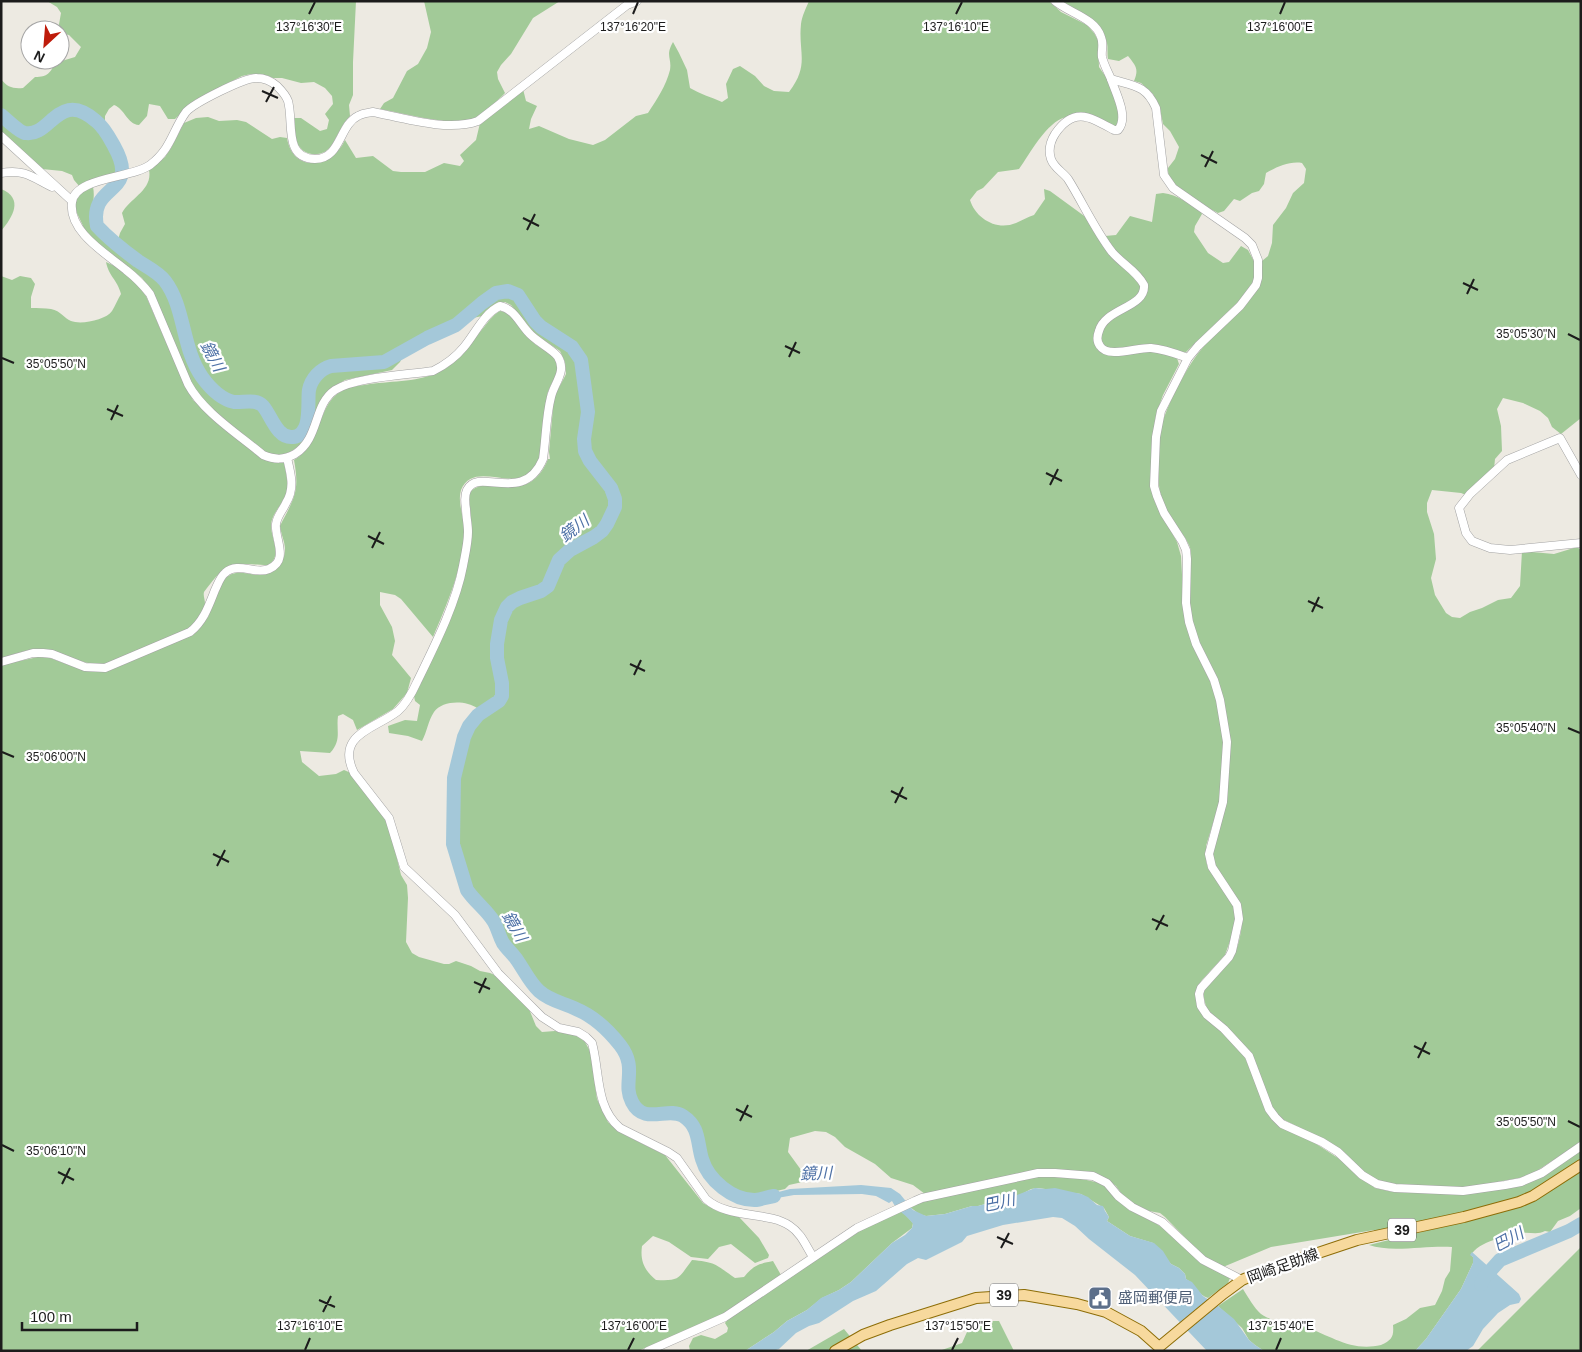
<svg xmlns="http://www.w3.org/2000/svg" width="1582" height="1352" font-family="Arial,'Noto Sans JP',sans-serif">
<rect width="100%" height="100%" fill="#edeae2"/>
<g fill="#a2ca98">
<path d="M47,1H356L353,62V95L349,105L350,116C341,125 338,136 331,146C323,158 302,157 297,142C294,135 295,126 294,118H301L320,131L327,129L329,120L325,114L333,104L332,96L325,88L314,82L301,83L282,78H273L266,75L251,74L242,76L195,100L175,119H168L160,106L149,104L147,116L139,125C127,124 125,109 114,105L109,109L105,116V135L117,161V173L80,187L74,180L72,175L62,171L42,169L1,133V79C7,87 13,89 23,88L35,77C48,77 50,73 55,63L75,57L81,47L69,35L60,33V30H58L61,13L57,7Z"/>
<path d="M424,1H560L533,18L511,54L501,65L497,72L498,79L505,93C496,102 486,112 475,118C453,128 404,113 380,109L384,103L393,98L407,71L418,64L427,48L431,32Z"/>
<path d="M809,1H1049L1061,12L1087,25L1094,33L1098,40L1099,67L1108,80L1121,119L1116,128C1106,125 1074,116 1066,117C1046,122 1030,154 1019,169L998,172L983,188L977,191L970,200C976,219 997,231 1016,223C1023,220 1027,217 1034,215L1045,199L1044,189L1050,191L1087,218L1142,285V292L1101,322L1099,348C1125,350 1153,348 1177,358L1179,364L1163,395L1156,415L1152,440V492L1155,502L1177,542L1181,556L1184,612L1187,629L1210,681L1217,700L1224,744L1220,800L1206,846V861L1208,868L1233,903L1235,910V927L1225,955L1202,980L1196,990V1004L1200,1012L1223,1032L1244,1055L1267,1112L1338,1158L1375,1188L1393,1192L1465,1194L1505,1188L1581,1151V1160L1534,1191L1522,1196L1464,1212L1376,1233L1374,1230L1271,1247L1223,1267L1202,1255L1165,1217L1160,1213L1149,1211L1136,1205L1124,1197L1116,1186L1105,1178L1093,1173L1039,1170L925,1194L913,1185L891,1178L875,1164L845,1147L835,1137L826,1132L815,1131L790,1138L788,1152L804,1174L807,1181L789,1185L785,1189C775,1191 762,1197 752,1197C733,1197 711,1178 705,1161C702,1154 703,1146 702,1138C700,1125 689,1116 680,1108L653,1111L643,1109L636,1102L632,1089L634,1062L630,1054L622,1043L599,1021L581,1008L568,1000L551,997L540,989L516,955L505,943L496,922L469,889L456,844L457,821L456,778L465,741L470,730L483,714C481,712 479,710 477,708C466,700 442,700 434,712C428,721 427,732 422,741L408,736L389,733L388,726L405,720L417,721L420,705L415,701L414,696L438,646L472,533L469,494C484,470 528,510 548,459H550L549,452L554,397L564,378L566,374L565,362L560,351L535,334L511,305L505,302L500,303L482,316L455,322L409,345L400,362L392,370L345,380L334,387L302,444L290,452L282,455H272L263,451L205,403L190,381L154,295L142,278L100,245L85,230L75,209V202L80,195L87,188L93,187C96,200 89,218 93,229L133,261L140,260L118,240L120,233L125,224L122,213C130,198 153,190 149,170L165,157L171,148L184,123L196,118L208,117L219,121L237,120L246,122L272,139L280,137L287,138C293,174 332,168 345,140L356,158L373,156L393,171L401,172H425L444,163L460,166L464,161L460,155L476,140L480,123L523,89L526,101L537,106L531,119L529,129L539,126L569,139L593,145L605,140L636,116L648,113C657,99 666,86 670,70C672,58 665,56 673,42L679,53L687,70L690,88C700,94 711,97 722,102L728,98L726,84L733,69L740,66L755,76L764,86L774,91L789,92C810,64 798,53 801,24C802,16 806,8 809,1Z"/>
<path d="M1060,1H1581V418L1561,434L1552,427L1548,418L1540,411L1523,403L1503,398L1497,409L1501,426L1502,451L1495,459L1494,469L1466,495L1461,493L1432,490L1427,503V512L1434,534L1436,559L1431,578L1435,595L1446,613L1452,617L1460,618L1470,612L1482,608L1498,600L1511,598L1520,586L1522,551L1554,554L1577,547L1581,550V1142L1532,1174L1519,1178L1464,1188L1399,1186L1382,1183L1365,1173L1325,1140L1282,1119L1273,1109L1257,1066L1210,1014C1192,981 1218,980 1233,957C1238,948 1241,934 1242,923C1246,897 1219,881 1212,858L1230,743C1228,711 1219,689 1206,660C1202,651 1197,642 1194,632C1189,613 1189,592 1190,572C1190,563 1193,553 1189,545C1183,532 1171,521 1164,507C1156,491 1158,451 1160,433C1163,412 1186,368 1200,351C1222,322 1265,303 1262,261L1268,256L1272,243L1273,225L1286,208L1293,193L1304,183L1306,169L1302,163C1289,161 1277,167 1266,173L1264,184L1259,191L1252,193L1240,201L1234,199L1224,211L1218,213C1205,206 1174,190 1169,176C1168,173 1168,170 1168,168L1175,159L1179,147L1170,131L1163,124L1160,109L1153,94L1141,83L1134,81C1139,69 1136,66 1128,56L1119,61L1108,59C1107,53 1108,48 1107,43C1099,13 1080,17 1060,1Z"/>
<path d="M1,189C24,198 13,217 1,231Z"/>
<path d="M1163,193C1178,195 1188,203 1201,212L1202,214L1195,226L1194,232L1208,253L1223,263L1229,262L1241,246L1248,250L1256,265L1253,282L1240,300L1186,352L1109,350L1101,344L1100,333L1104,325L1146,292L1118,255L1105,236L1116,235L1130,216L1152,222L1156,194Z"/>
<path d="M106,262L119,268L136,283L146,296L184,384L193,400L261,458L269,461L284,463C286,473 289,484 286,494C282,505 272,513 271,525C271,539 283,556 268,565C228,564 230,558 204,592C203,596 205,599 205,604C205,613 194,625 186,630L111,662C85,671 65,649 39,649C27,649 13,655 1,658V276L12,280L20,276L31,278L35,284L31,297V308C37,308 45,308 51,309C61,311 64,318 71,321C81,325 106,320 112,311C115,306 118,299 121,294C117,279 109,277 106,262Z"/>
<path d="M500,311C514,312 524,335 535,344C541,349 552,353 556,360C561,374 549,384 547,396C545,411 544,426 542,441C541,447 541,454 539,460C536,467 530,473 524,476C506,486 472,463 461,490C457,503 465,519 464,532C463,568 447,604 433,637L401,599L395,595L380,592V605L392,627L395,641L392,655L411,678L407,693L393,709L357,730L353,720L343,714L338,716C336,731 342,740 330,753L300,751L302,762L319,776L336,774L344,770L351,773L383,815L390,830L401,875L407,885L408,898L406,942L412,953L419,957L444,964H449L456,961L471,966L480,971L490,973L497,976L529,1009L536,1026L542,1032L555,1031L568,1033L579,1037L585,1042L590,1051L597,1099L608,1122L617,1130L631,1138L665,1155L703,1203L717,1211L739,1217L759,1238L769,1255L768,1258L755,1263L731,1244L719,1247L708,1259L691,1257L669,1242L653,1236L642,1246C640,1261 644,1270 656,1280C680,1281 678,1279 692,1260C716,1262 716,1265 735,1278L744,1277C754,1265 758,1264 773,1261L781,1275L724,1315L638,1351H1V665L38,657L50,658L85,671L101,672L111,669L195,633L208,617L223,581C226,577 230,574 236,573C242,572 249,574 256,575C272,576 285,565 285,549C285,542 281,534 280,526C294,498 300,493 294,460C323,444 316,407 340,392C349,386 360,386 370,384C393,381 420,382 441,371C459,362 471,343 484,327C489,321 493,315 500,311Z"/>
<path d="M1581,1170V1208L1570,1216L1558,1221L1550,1232L1545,1231C1538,1235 1530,1232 1522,1233C1508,1235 1478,1242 1471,1255L1473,1257V1263L1461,1289L1426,1339L1415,1351H1264L1255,1345L1249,1340L1242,1328L1218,1306L1243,1289C1248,1297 1254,1308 1261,1314C1275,1324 1290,1322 1305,1327C1332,1336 1351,1352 1381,1345C1392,1340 1394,1336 1393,1325L1406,1319L1420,1308L1435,1305L1442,1291L1445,1279L1450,1271L1452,1247C1428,1245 1391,1253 1369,1245L1465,1221Z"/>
<path d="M1038,1177H1053L1082,1179L1100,1183L1168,1232L1202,1264L1230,1278L1228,1283L1208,1298C1198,1295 1195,1284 1186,1279L1185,1274L1179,1268L1171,1264L1153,1243L1130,1236L1107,1221L1109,1217L1104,1208L1081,1194L1038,1188L1031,1189L1013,1199L993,1200L989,1203L978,1206H972L945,1214L926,1216L919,1214L910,1207C949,1191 997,1184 1038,1177Z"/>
<polygon points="902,1211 913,1223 912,1228 892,1243 851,1282 839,1290 822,1298 807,1310 787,1321 774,1332 745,1351 690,1351 689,1346 693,1338 701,1335 715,1339 727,1332 728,1328 725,1323 728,1319 860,1231"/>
<polygon points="1581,1247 1581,1351 1477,1351"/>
<polygon points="972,1321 999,1321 1014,1351 939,1351 962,1343"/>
<polygon points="844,1329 862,1351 806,1351"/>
</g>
<g fill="#a4c8d9">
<path d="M861,1185L891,1188L900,1194L913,1210L926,1216L945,1214L972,1206H978L989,1203L992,1200L1013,1199L1017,1195L1035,1188L1046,1189L1055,1188L1081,1194L1088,1197L1097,1205L1103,1206L1105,1211L1109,1217L1107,1221L1130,1236L1154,1243L1163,1251L1171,1264L1179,1268L1185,1274L1186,1279L1192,1282L1203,1296L1218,1306L1234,1319L1249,1340L1255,1345L1264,1351H1207L1135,1275L1089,1239L1075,1226L1062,1218L1053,1217L1003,1225L967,1236L962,1242L926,1260L918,1258L907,1264L876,1291L853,1301L819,1323L809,1326L796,1333L779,1349L773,1351H745L774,1332L787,1321L807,1310L821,1298L839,1290L851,1282L892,1243L905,1235L912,1228L913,1224C908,1216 896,1210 892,1201L889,1203L876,1196L862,1194L794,1195L760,1201L756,1200L759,1197L790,1189Z"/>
<polygon points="1472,1252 1519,1294 1521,1299 1519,1303 1510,1305 1498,1313 1483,1329 1473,1346 1466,1351 1415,1351 1426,1339 1461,1289 1473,1263 1473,1257 1470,1255"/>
</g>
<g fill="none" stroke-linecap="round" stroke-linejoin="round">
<g stroke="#a4c8d9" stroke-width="14">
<path d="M1,115C6,119 19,132 25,133C50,138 59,88 96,121C104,127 109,137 114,146C142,196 88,182 97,226C109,239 123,250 138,261C147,267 158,272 165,281C185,307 182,349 202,377C210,388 220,399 234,402C243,403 256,398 263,406C271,415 277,439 293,437C313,435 307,402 309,390C311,379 320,369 331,366L384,362L427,338L456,325L482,303L496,293L508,291L518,295L535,321L541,327L572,347L581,360L588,412L584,439L585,451L590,461L611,488L615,499V507L607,524L602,531L594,537L570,550L559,560L548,586L541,591L520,598L512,602L507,607L501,620L497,644V658L502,683V696L499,701L478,715L469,726L464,737L454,778L453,844L467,890C475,902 487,910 494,922C498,929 499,936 503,943C507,949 513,954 517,960C524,970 530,983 539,991C550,1001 564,1003 576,1009C593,1016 609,1031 620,1045C638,1068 622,1083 632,1102C644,1126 668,1106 683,1116C700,1127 697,1143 702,1159C708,1180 733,1201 756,1200C762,1199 768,1197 774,1196"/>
<polyline points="1481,1284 1483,1279 1500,1260 1569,1231 1581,1224"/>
</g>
<g stroke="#a3a3a3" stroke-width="9">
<g id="minor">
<path d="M637,1L627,5L478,121C448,132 403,118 373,112C368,113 363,113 358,116C339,125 341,159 315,159C283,159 294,121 288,101C286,95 281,90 277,86C271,81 264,78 257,78C245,77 194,103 186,112C172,131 172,148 150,165C133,178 75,177 72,202C68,232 107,254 126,270C135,277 143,285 150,294L188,384C203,412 238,434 263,455C275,460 284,460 295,454C320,438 313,405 335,390C355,377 407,375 433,371C445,365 455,358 464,347C475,334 484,313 500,306C514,309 519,322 528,332C535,341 554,350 558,357C567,372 554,383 551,397C546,416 546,438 543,459C523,506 479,466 467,490C464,496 465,503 466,509C466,516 468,524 468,532C468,543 465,555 463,566C456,604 434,647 417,682C412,693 407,703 398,711C375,729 335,734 354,773L389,818L404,867L455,915L498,973L542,1017L559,1028L578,1032L586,1037L592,1043C600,1072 595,1107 620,1128L668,1152L677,1158L706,1199C728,1219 768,1211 790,1226C801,1233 806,1246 813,1257"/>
<path d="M1055,1C1069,13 1095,18 1101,37C1104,44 1101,51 1102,57C1104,65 1108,72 1111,79C1134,86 1146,85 1156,108L1164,175L1173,188L1245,238L1252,245L1258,260V278L1256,285L1240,306L1198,346L1188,358L1161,411L1156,437L1154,486L1157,496L1164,513L1182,541L1186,550L1187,559L1186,603L1189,622L1196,644L1214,680L1220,700L1227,742L1223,802L1209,854L1212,867L1237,905L1239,919L1232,951L1229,957L1201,988L1199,994L1201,1006L1207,1015L1224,1029L1249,1056L1269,1109L1275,1117L1282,1124L1322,1142L1338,1152L1362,1175L1377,1184L1395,1188L1463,1191L1505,1185L1521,1182L1542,1173L1581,1146"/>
<path d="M1111,79C1116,94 1129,117 1118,130H1114C1090,117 1074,106 1055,134C1050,142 1048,150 1051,159C1054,168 1063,172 1068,179C1083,203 1095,230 1112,252C1122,264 1137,271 1144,285C1146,308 1105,308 1099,331C1097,336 1097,342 1100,346C1108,359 1138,347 1151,348C1164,349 1177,354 1188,358"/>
<polyline points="1,136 72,201"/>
<path d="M1,173C25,169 32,177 52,187"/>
<polyline points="1581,475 1560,438 1507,460 1470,494 1459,508 1466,533 1472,541 1490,548 1510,550 1581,543"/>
<path d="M1,662L33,653H43L52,654L85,667L105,668L190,632C204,621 209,605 215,590C218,584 220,577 225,573C238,561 255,575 269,569C290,560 274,538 276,524C277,516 283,510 286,503C295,489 291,474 287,458"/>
<polyline points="648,1351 725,1317 857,1228 915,1201 922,1198 1038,1173 1055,1173 1093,1176 1107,1183 1118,1196 1132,1207 1162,1222 1203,1260 1242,1280"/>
</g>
</g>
<g stroke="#8d6d07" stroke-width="12">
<polyline id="major" points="835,1351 863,1335 890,1325 976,1298 1024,1295 1077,1304 1106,1312 1141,1331 1159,1347 1223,1294 1242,1280 1258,1273 1357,1240 1464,1217 1519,1202 1533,1196 1581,1165"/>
</g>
<use href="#minor" stroke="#fff" stroke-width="8"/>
<use href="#major" stroke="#f7d99d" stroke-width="10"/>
</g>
<path fill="none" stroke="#1c1c1c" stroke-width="2" d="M309,14L315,2M633,14L638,2M956,14L962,2M1280,14L1285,2M262,91L278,98M266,102L274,87M1201,155L1217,163M1205,167L1213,151M523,218L539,226M527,230L535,214M1463,283L1478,290M1467,294L1474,279M1568,334L1580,340M785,346L800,353M789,357L796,342M2,358L14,363M107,409L123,416M111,420L118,405M1046,473L1062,481M1050,485L1058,469M368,536L384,544M372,548L380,532M1308,601L1323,608M1312,612L1319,597M630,664L645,671M634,675L641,660M1568,728L1580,733M2,752L14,757M891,791L907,799M895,803L903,787M213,854L229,862M217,866L225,850M1152,919L1168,926M1156,930L1164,915M474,982L490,989M479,993L486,978M1414,1046L1430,1054M1418,1058L1426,1042M736,1109L752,1117M740,1121L748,1105M1568,1121L1580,1127M2,1145L14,1151M58,1172L74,1180M62,1184L70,1168M997,1237L1013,1244M1001,1248L1009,1233M319,1300L335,1307M323,1312L331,1296M305,1350L310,1338M628,1350L634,1338M952,1350L958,1338M1276,1350L1281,1338"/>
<defs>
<g id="civic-square" transform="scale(1.25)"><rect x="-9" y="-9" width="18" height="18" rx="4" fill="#5c6f8a" stroke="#fff"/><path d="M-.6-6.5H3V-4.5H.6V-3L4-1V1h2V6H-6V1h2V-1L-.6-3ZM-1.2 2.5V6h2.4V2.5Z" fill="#fff"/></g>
</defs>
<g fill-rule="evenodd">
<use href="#civic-square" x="1100" y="1298"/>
</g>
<g text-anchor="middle" stroke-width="4.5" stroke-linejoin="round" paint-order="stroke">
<g fill="#fff" stroke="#606060" stroke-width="1">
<rect x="1388" y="1218.5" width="28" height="23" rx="4"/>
<rect x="990" y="1283.5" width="28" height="23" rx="4"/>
</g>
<g font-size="14" font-weight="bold" fill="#1c1c1c">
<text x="1402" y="1235">39</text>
<text x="1004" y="1300">39</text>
</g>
<g font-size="15" fill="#1c1c1c" stroke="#fff">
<text transform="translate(1283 1266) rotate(-20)" y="5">岡崎足助線</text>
</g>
<g font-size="15" fill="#4e5e75" stroke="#fff" text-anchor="start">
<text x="1118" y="1303">盛岡郵便局</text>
</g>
<g font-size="16" font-style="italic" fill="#4e71a6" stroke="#fff">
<text transform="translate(213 356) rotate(62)" y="6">鏡川</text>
<text transform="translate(574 528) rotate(-37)" y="6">鏡川</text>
<text transform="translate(515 926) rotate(60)" y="6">鏡川</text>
<text transform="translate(816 1173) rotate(-2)" y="6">鏡川</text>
<text transform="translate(999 1202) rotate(-12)" y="6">巴川</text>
<text transform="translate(1508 1239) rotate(-28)" y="6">巴川</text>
</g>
</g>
<g font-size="12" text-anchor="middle" fill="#1c1c1c" stroke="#fff" stroke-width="4.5" stroke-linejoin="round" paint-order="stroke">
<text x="309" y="31">137°16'30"E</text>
<text x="633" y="31">137°16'20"E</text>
<text x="956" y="31">137°16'10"E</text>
<text x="1280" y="31">137°16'00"E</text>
<text x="1526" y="338">35°05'30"N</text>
<text x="56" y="368">35°05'50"N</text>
<text x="1526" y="732">35°05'40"N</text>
<text x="56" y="761">35°06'00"N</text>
<text x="1526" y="1126">35°05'50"N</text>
<text x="56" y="1155">35°06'10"N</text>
<text x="310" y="1330">137°16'10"E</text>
<text x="634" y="1330">137°16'00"E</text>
<text x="958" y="1330">137°15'50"E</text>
<text x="1281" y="1330">137°15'40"E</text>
</g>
<rect width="1582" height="1352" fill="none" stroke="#1c1c1c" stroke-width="5"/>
<g transform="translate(45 45) rotate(206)"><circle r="24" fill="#ffffff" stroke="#a4a4a4"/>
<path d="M0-4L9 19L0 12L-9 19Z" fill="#be1b0a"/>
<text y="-8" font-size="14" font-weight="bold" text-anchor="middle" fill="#1c1c1c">N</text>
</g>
<path d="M22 1322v8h115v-8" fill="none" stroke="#1c1c1c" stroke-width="2.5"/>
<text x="30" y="1322" font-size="15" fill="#1c1c1c" stroke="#ffffff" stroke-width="4" paint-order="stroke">100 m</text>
</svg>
